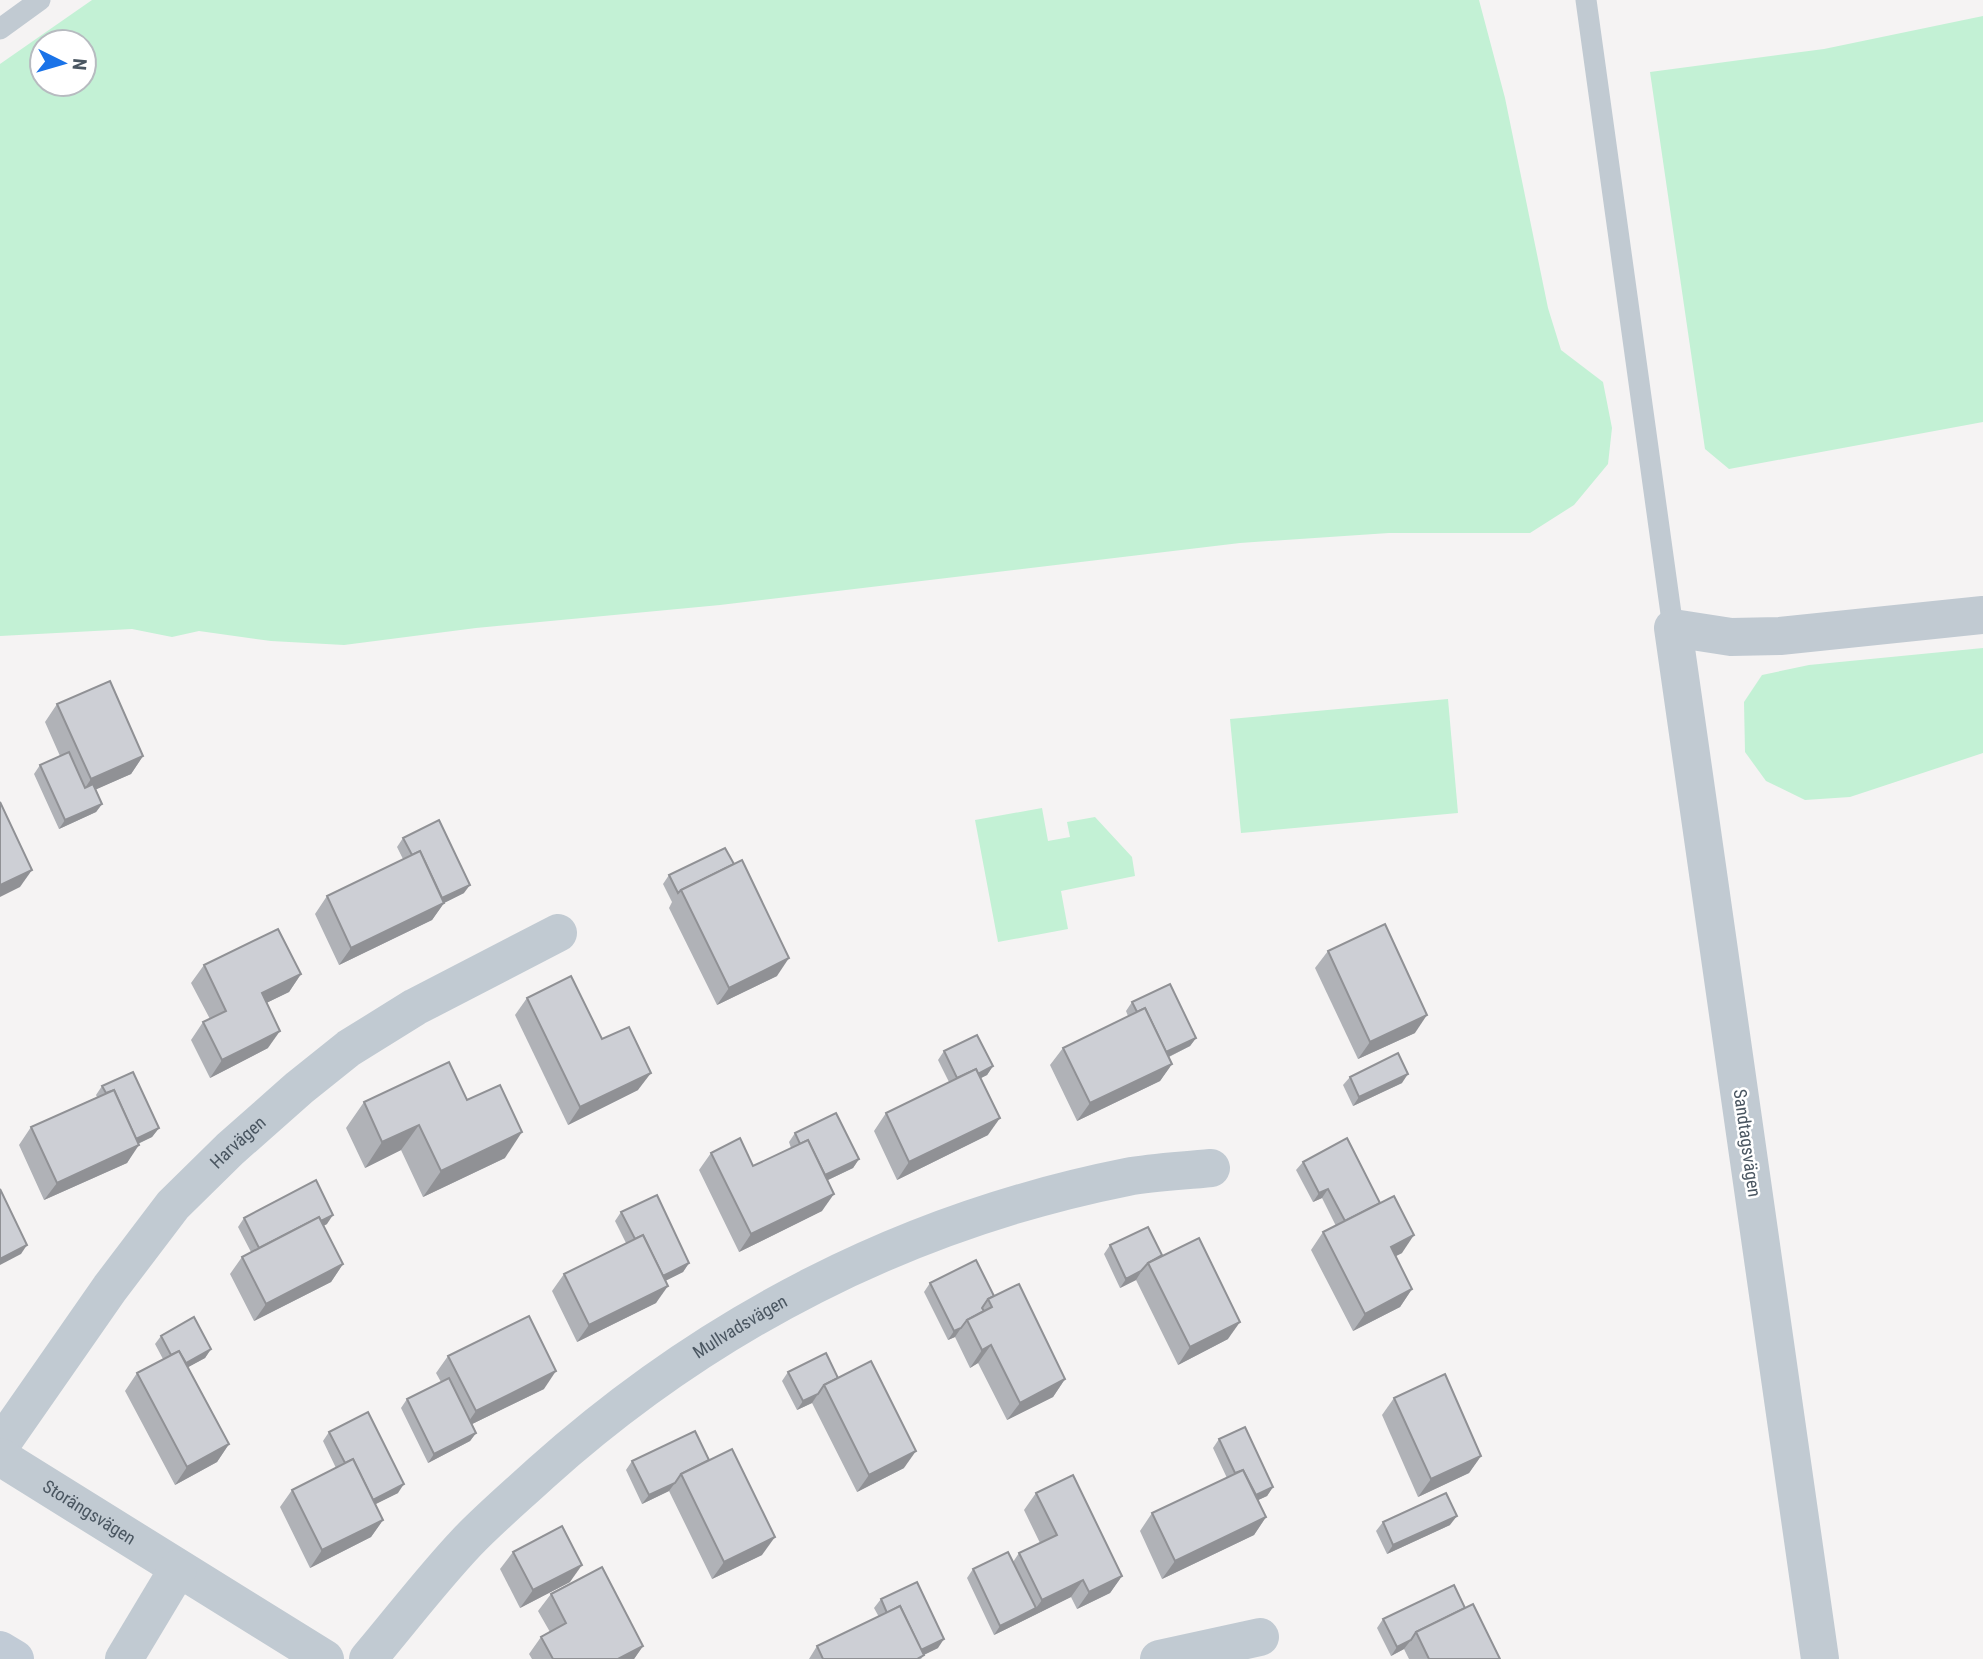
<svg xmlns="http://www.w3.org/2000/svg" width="1983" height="1659" font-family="'Roboto Condensed',sans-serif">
<rect width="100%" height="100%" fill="#f5f3f3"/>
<g fill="#c3f1d5" fill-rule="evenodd">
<path d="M92,0H1479L1505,98L1548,308L1561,350L1603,382L1612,428L1608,464L1574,505L1530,533H1389L1240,543L720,605L476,628L344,645L271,641L199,631L172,637L132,629L0,636V64ZM42,42H84V84H42Z"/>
<polygon points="1983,16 1983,422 1729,469 1705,449 1650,72 1824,49"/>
<polygon points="1983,648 1983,753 1850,797 1805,800 1766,781 1745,752 1744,702 1762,675 1809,665"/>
<polygon points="1448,699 1458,813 1241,833 1230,719"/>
<polygon points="1042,808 1048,841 1070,837 1067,822 1095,817 1132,857 1135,876 1061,891 1068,929 998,942 975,820"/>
</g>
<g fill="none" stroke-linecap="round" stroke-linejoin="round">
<g stroke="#c1cad2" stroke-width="21">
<polyline points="1586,0 1673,628"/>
<polyline points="0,29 40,0"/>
</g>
<g stroke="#c1cad2" stroke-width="38">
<path id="s1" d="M0,1446L110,1288L173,1205L230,1149L299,1088L349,1048L415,1007L558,933"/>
<path id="s2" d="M0,1457L325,1659"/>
<polyline points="124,1659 178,1569"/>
<path id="s3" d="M368,1659C401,1620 432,1579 467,1542C490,1518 516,1496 541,1473C708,1323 906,1221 1127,1177C1154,1172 1183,1171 1211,1168"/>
<polyline points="1159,1659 1260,1637"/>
<polyline points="1820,1659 1673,628 1731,637 1780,636 1983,615"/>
</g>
<polyline stroke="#c1cbd6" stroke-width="38" points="0,1650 15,1659"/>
</g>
<g fill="#b0b2b7">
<polygon points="57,704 143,756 131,774 96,789 102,804 96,812 59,829 34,774 40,765 60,756 45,722"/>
<polygon points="403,838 464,893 444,903 432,920 339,965 315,914 327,896 403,859 397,847"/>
<polygon points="734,864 777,976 717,1005 669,908 672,902 663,884 669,875"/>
<polygon points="1328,951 1415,1033 1358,1059 1315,968"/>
<polygon points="204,965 301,974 289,992 266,1003 268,1048 210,1078 191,1040 203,1022 210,1019 191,983"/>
<polygon points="527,998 602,1039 638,1090 568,1125 515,1015"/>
<polygon points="1132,1002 1196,1038 1190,1046 1169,1057 1172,1064 1160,1081 1077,1121 1050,1065 1063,1048 1128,1016 1126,1011"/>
<polygon points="944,1051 993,1066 987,1075 981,1078 988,1135 897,1180 874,1131 886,1113 949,1082 938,1060"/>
<polygon points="1350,1077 1402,1083 1353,1106 1343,1085"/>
<polygon points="102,1086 159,1128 152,1137 138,1144 127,1163 44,1200 19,1145 31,1127 97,1097 96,1095"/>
<polygon points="467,1100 505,1158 423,1197 401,1150 365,1168 346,1128 364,1102"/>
<polygon points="795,1133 859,1159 853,1168 828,1180 822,1211 739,1252 699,1170 711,1153 753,1166 791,1148 789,1142"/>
<polygon points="1303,1162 1402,1253 1395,1256 1412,1289 1400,1307 1353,1331 1311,1250 1323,1232 1336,1226 1322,1198 1313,1202 1296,1170"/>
<polygon points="621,1212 689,1263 683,1272 665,1281 656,1303 577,1342 552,1291 564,1274 626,1243 615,1221"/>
<polygon points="244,1218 327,1224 323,1226 343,1264 331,1282 254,1321 230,1274 242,1257 251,1252 238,1227"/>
<polygon points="1110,1245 1162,1255 1228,1339 1178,1365 1136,1280 1120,1288 1104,1254"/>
<polygon points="930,1283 994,1296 1065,1379 1053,1397 1007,1420 978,1363 970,1368 955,1337 948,1340 924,1292"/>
<polygon points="161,1336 211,1349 205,1358 188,1367 229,1444 217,1462 175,1485 125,1391 137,1373 163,1359 155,1344"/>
<polygon points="448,1356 544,1389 472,1424 476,1433 470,1441 428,1463 401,1408 407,1399 441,1382 436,1373"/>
<polygon points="788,1372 838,1378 904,1468 857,1492 812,1403 797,1410 782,1381"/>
<polygon points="1394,1398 1481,1456 1469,1473 1418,1497 1382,1415"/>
<polygon points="329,1432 398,1493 375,1504 383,1520 371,1537 310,1568 280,1507 292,1490 336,1468 323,1441"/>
<polygon points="1219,1439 1273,1487 1267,1496 1258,1500 1266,1517 1254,1535 1162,1579 1140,1531 1152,1513 1227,1478 1213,1448"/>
<polygon points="709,1460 762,1555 712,1579 669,1491 642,1504 626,1470 632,1461"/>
<polygon points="1036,1493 1122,1576 1110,1593 1077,1609 1071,1597 994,1635 967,1578 973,1569 1013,1562 1019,1553 1040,1543 1024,1510"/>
<polygon points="1383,1522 1450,1525 1387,1554 1376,1531"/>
<polygon points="513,1552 570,1582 520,1608 500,1569"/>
<polygon points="551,1594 643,1646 634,1659 532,1659 529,1654 541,1637 550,1632 538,1611"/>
<polygon points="881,1599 938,1648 924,1655 921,1659 809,1659 817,1646 879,1617 874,1608"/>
<polygon points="1465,1608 1500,1659 1409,1659 1404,1649 1391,1656 1377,1628 1383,1619"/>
</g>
<g fill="#909195">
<polygon points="143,756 131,774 79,797 91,779"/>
<polygon points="102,804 96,812 59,829 65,820"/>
<polygon points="32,870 20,887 0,897 0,885"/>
<polygon points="470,885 464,893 444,903 432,920 339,965 351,948 434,902"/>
<polygon points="789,958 777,976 717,1005 729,988"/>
<polygon points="301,974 289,992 250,1011 262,993"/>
<polygon points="1427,1015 1415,1033 1358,1059 1370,1042"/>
<polygon points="280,1031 268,1048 210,1078 222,1060"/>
<polygon points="1196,1038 1190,1046 1152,1065 1158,1056"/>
<polygon points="1172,1064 1160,1081 1077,1121 1090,1103"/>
<polygon points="993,1066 987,1075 953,1092 960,1083"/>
<polygon points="651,1073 638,1090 568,1125 580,1107"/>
<polygon points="1408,1074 1402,1083 1353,1106 1359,1097"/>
<polygon points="1000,1118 988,1135 897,1180 909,1162"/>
<polygon points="419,1125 401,1150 365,1168 382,1142"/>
<polygon points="159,1128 152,1137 122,1151 128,1143"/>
<polygon points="522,1132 505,1158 423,1197 441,1171"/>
<polygon points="139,1145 127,1163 44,1200 57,1183"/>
<polygon points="859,1159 853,1168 811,1188 817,1179"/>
<polygon points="1328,1189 1322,1198 1313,1202 1319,1193"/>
<polygon points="834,1194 822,1211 739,1252 751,1234"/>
<polygon points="333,1215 327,1224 255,1261 262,1252"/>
<polygon points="1414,1235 1402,1253 1379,1265 1391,1247"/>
<polygon points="27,1245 21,1254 0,1265 0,1259"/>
<polygon points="689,1263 683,1272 649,1289 655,1280"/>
<polygon points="343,1264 331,1282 254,1321 266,1304"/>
<polygon points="1141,1272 1136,1280 1120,1288 1126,1279"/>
<polygon points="668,1286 656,1303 577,1342 589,1325"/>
<polygon points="1412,1289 1400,1307 1353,1331 1365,1314"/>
<polygon points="1240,1322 1228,1339 1178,1365 1190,1347"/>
<polygon points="961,1328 955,1337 948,1340 954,1331"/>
<polygon points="991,1345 978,1363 970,1368 982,1350"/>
<polygon points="211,1349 205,1358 172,1376 178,1367"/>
<polygon points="556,1371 544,1389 464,1428 476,1411"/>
<polygon points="1065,1379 1053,1397 1007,1420 1020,1403"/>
<polygon points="818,1394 812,1403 797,1410 803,1401"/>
<polygon points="476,1433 470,1441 428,1463 434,1454"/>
<polygon points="229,1444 217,1462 175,1485 187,1467"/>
<polygon points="916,1451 904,1468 857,1492 869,1475"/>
<polygon points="1481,1456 1469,1473 1418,1497 1431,1479"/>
<polygon points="675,1483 669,1491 642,1504 649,1495"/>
<polygon points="404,1484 398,1493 358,1513 365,1504"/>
<polygon points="1273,1487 1267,1496 1241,1508 1248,1499"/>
<polygon points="1457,1516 1450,1525 1387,1554 1393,1545"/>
<polygon points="1266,1517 1254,1535 1162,1579 1175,1561"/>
<polygon points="383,1520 371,1537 310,1568 322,1550"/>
<polygon points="775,1537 762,1555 712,1579 724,1562"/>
<polygon points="582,1565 570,1582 520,1608 533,1590"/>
<polygon points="1122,1576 1110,1593 1077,1609 1089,1592"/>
<polygon points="1083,1580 1071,1597 994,1635 1000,1626 1036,1608 1042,1600"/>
<polygon points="944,1639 938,1648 915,1659 913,1654"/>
<polygon points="1411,1640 1404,1649 1391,1656 1397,1647"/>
<polygon points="643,1646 634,1659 618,1659"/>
</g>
<g fill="#cdcfd5" stroke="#909195" stroke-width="2">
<polygon points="110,681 143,756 91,779 57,704"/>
<polygon points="69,752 85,788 93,784 102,804 65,820 40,765"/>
<polygon points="0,802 32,870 0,885"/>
<polygon points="439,820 470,885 442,898 420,851 412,855 403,838"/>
<polygon points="725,848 734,864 681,890 678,893 669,875"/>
<polygon points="420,851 444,903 351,948 327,896"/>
<polygon points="742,860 789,958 729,988 681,890"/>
<polygon points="1385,924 1427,1015 1370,1042 1328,951"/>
<polygon points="278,929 301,974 262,993 280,1031 222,1060 203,1022 226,1011 204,965"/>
<polygon points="571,976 602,1039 629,1027 651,1073 580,1107 527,998"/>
<polygon points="1170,984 1196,1038 1166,1052 1145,1008 1137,1012 1132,1002"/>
<polygon points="1145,1008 1172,1064 1090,1103 1063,1048"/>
<polygon points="977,1035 993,1066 978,1074 976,1069 957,1078 944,1051"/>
<polygon points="1398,1053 1408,1074 1359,1097 1350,1077"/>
<polygon points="449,1062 467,1100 500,1085 522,1132 441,1171 419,1125 382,1142 364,1102"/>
<polygon points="976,1069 1000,1118 909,1162 886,1113"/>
<polygon points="133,1072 159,1128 136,1139 114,1090 106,1093 102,1086"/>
<polygon points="114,1090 139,1145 57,1183 31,1127"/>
<polygon points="836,1113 859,1159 825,1175 808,1140 800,1144 795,1133"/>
<polygon points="740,1138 753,1166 808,1140 834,1194 751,1234 711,1153"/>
<polygon points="1347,1138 1380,1203 1345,1221 1328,1189 1319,1193 1303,1162"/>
<polygon points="316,1180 333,1215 321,1221 319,1217 259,1248 244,1218"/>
<polygon points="0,1189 27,1245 0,1259"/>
<polygon points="657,1195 689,1263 663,1276 643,1235 635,1239 621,1212"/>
<polygon points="1394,1196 1414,1235 1391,1247 1412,1289 1365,1314 1323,1232"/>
<polygon points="319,1217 343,1264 266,1304 242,1257"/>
<polygon points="1148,1227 1162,1255 1148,1263 1141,1271 1126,1279 1110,1245"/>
<polygon points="643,1235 668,1286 589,1325 564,1274"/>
<polygon points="1199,1238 1240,1322 1190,1347 1148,1263"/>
<polygon points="976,1260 994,1296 988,1299 982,1308 984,1311 967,1320 961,1328 954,1331 930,1283"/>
<polygon points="1019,1284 1065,1379 1020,1403 991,1345 982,1350 967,1320 992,1307 988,1299"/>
<polygon points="529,1316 556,1371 476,1411 448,1356"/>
<polygon points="194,1317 211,1349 186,1363 179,1351 171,1355 161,1336"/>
<polygon points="179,1351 229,1444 187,1467 137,1373"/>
<polygon points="826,1353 838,1378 824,1385 818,1394 803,1401 788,1372"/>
<polygon points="871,1361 916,1451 869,1475 824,1385"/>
<polygon points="1445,1374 1481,1456 1431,1479 1394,1398"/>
<polygon points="449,1378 476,1433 434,1454 407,1399"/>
<polygon points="368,1412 404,1484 373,1500 353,1459 345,1463 329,1432"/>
<polygon points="1245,1427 1273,1487 1256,1495 1243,1470 1235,1473 1219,1439"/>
<polygon points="695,1431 709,1460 681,1474 675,1483 649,1495 632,1461"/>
<polygon points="732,1449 775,1537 724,1562 681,1474"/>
<polygon points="353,1459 383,1520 322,1550 292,1490"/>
<polygon points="1243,1470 1266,1517 1175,1561 1152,1513"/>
<polygon points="1073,1475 1122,1576 1089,1592 1083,1580 1042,1600 1019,1553 1057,1535 1036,1493"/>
<polygon points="1446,1493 1457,1516 1393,1545 1383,1522"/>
<polygon points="562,1526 582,1565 533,1590 513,1552"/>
<polygon points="1008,1552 1036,1608 1000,1626 973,1569"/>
<polygon points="602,1567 643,1646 618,1659 553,1659 541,1637 566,1623 551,1594"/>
<polygon points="917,1582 944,1639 921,1650 900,1606 887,1613 881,1599"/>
<polygon points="1454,1585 1465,1608 1416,1632 1411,1640 1397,1647 1383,1619"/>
<polygon points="1473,1604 1500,1659 1429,1659 1416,1632"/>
<polygon points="900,1606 924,1655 917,1659 823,1659 817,1646"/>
</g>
<g text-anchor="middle" stroke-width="5" stroke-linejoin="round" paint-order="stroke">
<g font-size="18" fill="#4a5661" stroke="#fff">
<text dy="6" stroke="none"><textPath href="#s1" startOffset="387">Harvägen</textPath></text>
<text transform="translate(1747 1143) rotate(82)" y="6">Sandtagsvägen</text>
<text dy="6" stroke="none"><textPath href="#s3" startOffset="502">Mullvadsvägen</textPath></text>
<text dy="6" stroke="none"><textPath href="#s2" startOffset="105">Storängsvägen</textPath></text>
</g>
</g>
<g transform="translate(63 63) rotate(95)"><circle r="33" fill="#ffffff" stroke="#b7bbc0" stroke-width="2"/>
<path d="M0-5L12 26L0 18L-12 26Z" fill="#1a73e8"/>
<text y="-10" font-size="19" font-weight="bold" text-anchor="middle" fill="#4a5661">N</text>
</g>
</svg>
